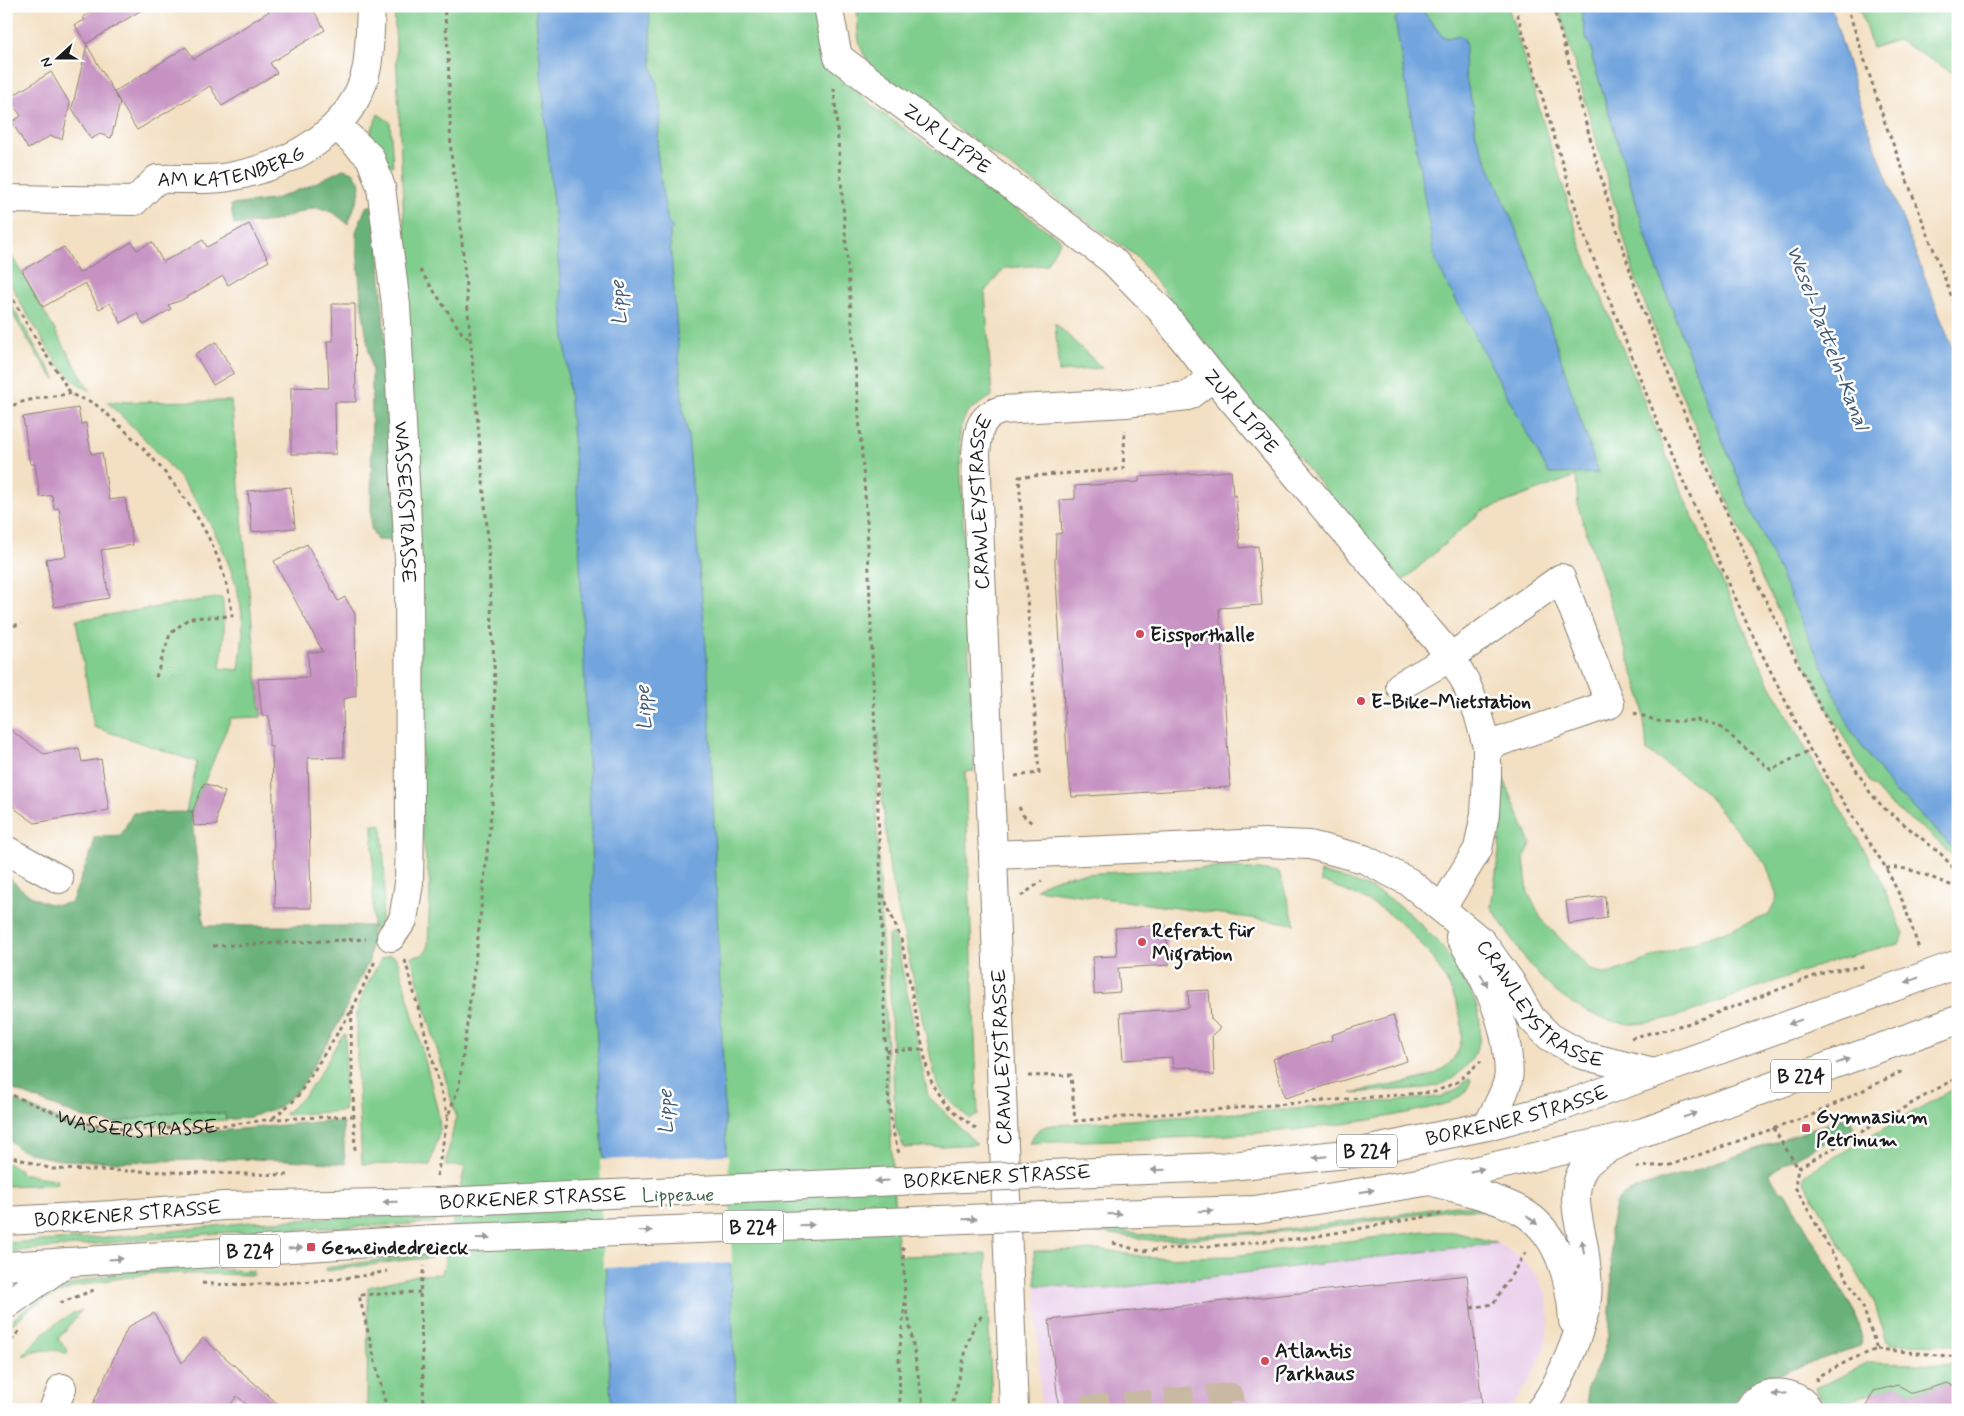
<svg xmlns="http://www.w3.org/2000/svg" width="1964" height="1416" font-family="Mynerve,sans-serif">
<rect width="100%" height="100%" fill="#fff"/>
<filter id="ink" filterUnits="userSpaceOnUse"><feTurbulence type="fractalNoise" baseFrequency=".02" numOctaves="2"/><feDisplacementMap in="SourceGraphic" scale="10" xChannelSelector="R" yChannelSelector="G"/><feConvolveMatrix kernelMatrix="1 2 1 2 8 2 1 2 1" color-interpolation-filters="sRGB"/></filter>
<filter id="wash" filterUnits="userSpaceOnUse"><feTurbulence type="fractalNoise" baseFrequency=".0096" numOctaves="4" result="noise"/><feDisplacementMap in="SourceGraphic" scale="20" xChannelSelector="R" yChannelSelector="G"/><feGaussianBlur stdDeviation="1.12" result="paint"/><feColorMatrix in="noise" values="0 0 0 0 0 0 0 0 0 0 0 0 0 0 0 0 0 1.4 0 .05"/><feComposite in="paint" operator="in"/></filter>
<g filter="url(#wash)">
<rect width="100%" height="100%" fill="#f3e0c3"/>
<polygon fill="#ead1ec" points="1497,1243 1520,1257 1537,1275 1547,1296 1549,1323 1544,1349 1532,1377 1516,1400 1507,1410 1041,1410 1036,1285 1107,1289"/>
<g fill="#80ce8d" stroke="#4e7554">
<polygon points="394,6 829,6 839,61 842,85 844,80 875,108 1061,240 1046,265 1005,268 985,291 992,396 967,412 959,431 974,771 965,772 978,1115 970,1119 948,1099 937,1085 890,873 882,796 879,733 876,807 893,1184 898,1256 986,1254 992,1410 367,1410 368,1287 417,1275 442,1274 465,1166 445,1166 456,1116 411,957 422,955 428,948 430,884 422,834 420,571"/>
<path d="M857,6H1508L1582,249L1681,491L1767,679L1810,757L1878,874L1904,934L1899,944C1841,955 1785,978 1729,998C1701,1008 1665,1023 1634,1024C1607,1024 1575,1008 1555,991C1528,968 1510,936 1491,907L1499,852L1503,777L1531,844L1524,858L1528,893L1542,920L1591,970L1608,974L1769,915L1777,897L1766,864L1702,789L1647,751L1642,700L1578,507L1576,476L1482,511L1403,581L1266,420L1136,256L877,71C854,47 859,37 857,6Z"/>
<polygon points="1558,6 1580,6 1587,41 1590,43 1593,53 1592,57 1651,252 1710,410 1752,512 1894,792 1906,800 1958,853 1958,861 1931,835 1889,804 1869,781 1829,711 1760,575 1665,357 1635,277"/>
<polygon points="1859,6 1958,6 1958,76 1898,40 1872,48"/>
<polygon points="378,114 390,122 393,166 387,165 368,140"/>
<polygon points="6,246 90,391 74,381 55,360 24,309 6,275"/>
<polygon points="6,296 39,353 54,376 55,380 37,355 6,303"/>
<polygon points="1055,323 1102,368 1059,372"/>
<path d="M231,401L261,717L231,718L192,812H186L197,762L94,727L76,620L222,597C226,623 224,642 220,668L239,670C241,653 244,634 242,617C240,595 233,575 225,555C199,491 156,449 107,402Z"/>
<path d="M382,824C383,855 390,905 376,932L373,926V825Z"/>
<path d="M1230,867L1279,872L1295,924L1036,889C1049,879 1062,877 1078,874Z"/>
<path d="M1320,872C1347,879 1375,887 1397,904C1436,933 1511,1016 1467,1065C1453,1080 1445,1085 1425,1088L1351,1093C1372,1088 1423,1082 1440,1071C1499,1034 1424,936 1385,911C1369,900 1348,893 1330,884L1321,882Z"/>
<polygon points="892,933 897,944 928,1096 977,1144 904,1148 895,1126 888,936"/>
<polygon points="389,955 395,957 398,961 430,1079 439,1117 440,1130 430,1165 362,1164 357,1068 357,1011 366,987 381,959"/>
<path d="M345,1034L346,1059L344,1111L286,1115L285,1113C312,1094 325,1064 341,1037Z"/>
<path d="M1468,1079L1471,1080C1467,1093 1460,1097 1449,1103C1314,1139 1169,1137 1030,1143C1035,1131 1039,1127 1052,1125L1282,1110L1440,1097L1455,1091Z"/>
<polygon points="1958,1086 1958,1345 1892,1344 1885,1339 1875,1304 1803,1180 1805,1174"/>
<polygon points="180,1111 226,1114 226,1120 126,1125 113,1123"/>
<polygon points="6,1163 20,1169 20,1173 57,1180 56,1184 6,1186"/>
<polygon points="1455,1205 1472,1206 1501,1213 1500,1217 1482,1211 1457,1209 1317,1229 1172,1240 1156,1241 1105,1233 1074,1232 1074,1228 1112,1229 1160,1237 1270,1231 1382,1217"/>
<polygon points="437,1213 435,1223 219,1233 6,1252 6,1243 127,1236 250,1222"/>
<polygon points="1425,1231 1454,1232 1497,1243 1107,1289 1036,1285 1034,1251 1105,1250 1152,1258 1233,1256"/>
<polygon points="418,1254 431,1254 431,1258 405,1260 326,1271 326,1268"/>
<path d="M175,1268L253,1271V1275L154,1273L97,1282L75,1287L51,1297L34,1306L6,1329V1326C55,1277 110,1273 175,1268Z"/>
<path d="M82,1310L58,1339L68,1351L67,1354C53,1347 38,1350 23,1356C38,1336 58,1319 82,1310Z"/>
<polygon points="1869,1363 1958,1365 1958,1389 1947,1383 1912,1393 1897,1385 1852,1400 1840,1410 1826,1410 1816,1388"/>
</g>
<g fill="#68b178" stroke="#42664a">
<polygon points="343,169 353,172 360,182 359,195 348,224 334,213 320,208 312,208 274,221 234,225 231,205 272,200 309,186"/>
<polygon points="369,206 372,206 377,212 397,541 377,540 371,528 372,372 361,300 356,232 366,207"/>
<path d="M191,812L204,926H373L369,961L333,1034L302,1085L292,1096L279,1107L250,1117L226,1120L225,1114L180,1111L113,1123L84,1118L14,1090L6,1083V873C20,892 50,913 72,901L93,847L94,837L121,835L133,813Z"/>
<path d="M6,1097L89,1132C166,1140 250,1127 328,1121L343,1123L345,1164L289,1160L231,1159L120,1162L61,1160L40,1156L19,1149L6,1137Z"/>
<polygon points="1849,1116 1854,1128 1809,1150 1769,1173 1779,1190 1785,1192 1855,1313 1862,1338 1859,1346 1776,1375 1763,1378 1746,1387 1729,1410 1589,1410 1586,1390 1602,1356 1608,1336 1612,1285 1610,1229 1615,1204 1623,1195 1643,1186 1688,1173"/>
</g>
<g fill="#72a5de" stroke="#47607d">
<polygon points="535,6 649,6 652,66 657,83 657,93 661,104 657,152 663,196 668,222 673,228 670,231 670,240 683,410 688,435 708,670 736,1410 611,1410 603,1159 594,983 591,836 577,489 562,303"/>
<polygon points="1406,6 1419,6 1442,36 1448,38 1459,35 1464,38 1466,47 1464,57 1466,79 1472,103 1476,135 1529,260 1598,473 1549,474 1435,261 1395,19"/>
<polygon points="1580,6 1831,6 1860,104 1895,200 1958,363 1958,853 1906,800 1894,792 1851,730 1752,512 1710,410 1651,252 1592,57 1593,53 1590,43 1587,41"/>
</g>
<polygon fill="#f3e0c3" points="728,1155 732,1263 604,1268 600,1160"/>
<g id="blocks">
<g fill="#c692c2">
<polygon points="101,6 148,6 86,44 75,25 85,20 83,17"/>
<polygon points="277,6 311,6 325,30 270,63 277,73 222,106 210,86 137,130 114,92 186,47 194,59"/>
<polygon points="87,45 120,103 111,138 100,134 91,139 72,108"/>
<polygon points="51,72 70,104 62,139 50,136 28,149 12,122 21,116 9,98"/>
<polygon points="249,224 269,261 228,285 223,276 182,300 168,305 171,309 144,325 137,313 121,323 110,303 99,309 85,283 43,307 22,270 64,247 79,273 132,242 137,250 152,242 163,262 203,240 207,247"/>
<polygon points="332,304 355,304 356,402 335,402 336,454 291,454 291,387 329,388 327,341 333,341"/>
<polygon points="216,342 234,373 213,385 195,354"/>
<polygon points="78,408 81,424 86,423 91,454 102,453 109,500 125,498 133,545 101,550 109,598 54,607 46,559 66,556 59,508 54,509 52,495 40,497 35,464 30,464 23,417"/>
<polygon points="1231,471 1233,496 1236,495 1240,548 1258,546 1262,605 1219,608 1230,787 1072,797 1068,768 1055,564 1056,534 1062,533 1060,500 1075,499 1075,486 1139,482 1139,477"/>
<polygon points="291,487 295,528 252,532 248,491"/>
<polygon points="307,544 338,601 345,597 355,614 356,696 343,699 344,757 308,758 311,908 275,908 272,747 269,746 269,716 262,716 258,679 309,677 308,652 323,652 274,561"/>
<polygon points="6,727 44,754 79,748 82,762 101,759 109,810 35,823 14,808 14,805 6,800"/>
<polygon points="204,783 225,792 217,813 217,825 194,826 192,812"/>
<polygon points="1605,896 1607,918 1569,924 1566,901"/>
<polygon points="1166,925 1169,965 1118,968 1120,992 1094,994 1093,957 1117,956 1115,928"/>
<polygon points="1209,990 1211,1019 1220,1028 1212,1035 1214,1076 1190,1067 1173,1068 1172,1057 1123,1060 1120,1013 1189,1008 1188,991"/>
<polygon points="1393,1015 1407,1061 1285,1098 1273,1059 1332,1040 1331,1035"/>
<polygon points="1467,1275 1482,1403 1415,1410 1059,1410 1049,1320"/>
<polygon points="154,1313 182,1363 203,1338 285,1410 253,1410 237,1396 226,1410 90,1410 128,1327"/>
<polygon points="1948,1383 1958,1389 1958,1410 1864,1410 1874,1391 1898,1385 1912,1393"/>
</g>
</g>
</g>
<g filter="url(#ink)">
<use href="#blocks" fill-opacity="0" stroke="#887e70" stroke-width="1"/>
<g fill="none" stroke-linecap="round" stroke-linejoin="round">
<polyline stroke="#c8b9a2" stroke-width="28" stroke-dasharray="28 14" stroke-linecap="butt" points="1082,1410 1230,1397 1231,1410"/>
<g stroke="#887e70" stroke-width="30">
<g id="minor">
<path id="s2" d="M828,6L838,57L1112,260L1160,309L1213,377L1451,657L1465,681L1478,713L1487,746V776L1485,814L1478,849L1442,908"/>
<path id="s3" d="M336,125L370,157L381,187L396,305L409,561L410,821L409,883L403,920L391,937"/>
<path id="s4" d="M6,199L135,201L157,179C179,178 207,181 229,177C289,166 354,132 367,67C370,47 370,26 371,6"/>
<polyline points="1400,686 1451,657 1561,578 1610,704 1487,746"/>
<polyline points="6,850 59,879"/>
<path id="s5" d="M993,855L1264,843L1310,845L1364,859L1409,882L1482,942L1510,981L1531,1018L1550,1037L1582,1055L1654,1073"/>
<path d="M1460,937C1482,973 1501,1007 1507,1050C1508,1059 1510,1070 1508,1080C1504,1096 1495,1111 1487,1126"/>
<path d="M1430,1181C1460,1190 1493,1196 1521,1211C1559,1232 1571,1282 1573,1321"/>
<polyline points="53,1410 62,1388"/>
<path id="s6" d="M1014,1410L993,855L976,454C978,433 978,416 1002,410L1126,403L1188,396L1213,377"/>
<path d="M1540,1410C1558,1389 1584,1325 1587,1298C1589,1282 1586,1263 1584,1248C1580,1224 1570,1196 1581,1173C1588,1156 1611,1148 1626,1140"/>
<path d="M1749,1410C1759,1386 1798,1390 1809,1410"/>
</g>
</g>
<g stroke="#887e70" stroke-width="30">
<g id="major">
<path id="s7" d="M1071,1173L1221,1167L1356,1153L1487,1126L1566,1105L1958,964"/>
<polyline points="1072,1215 1255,1210 1430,1181 1644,1132 1958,1020"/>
<path id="s8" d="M6,1221L113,1215L224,1206L438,1202"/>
<polyline points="6,1266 434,1239"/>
<polyline points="6,1305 67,1262"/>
</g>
</g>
<g stroke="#887e70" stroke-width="3" stroke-dasharray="4 4" stroke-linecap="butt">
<polyline points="1515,6 1582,229 1662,434 1748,626 1810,750 1886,868 1904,904 1919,949"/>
<polyline points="1553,6 1606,195 1642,308 1687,420 1757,583 1835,736 1871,794 1884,808 1941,854 1958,873"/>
<polyline points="1847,6 1885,123 1958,313"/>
<path d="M834,88L867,521L881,890L901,939L928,1073C938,1101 954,1111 976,1129"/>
<polyline points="420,270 462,333 470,340"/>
<path d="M6,286C22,316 39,346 59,374C63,380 66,388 71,393C77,399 88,399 95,404C158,456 225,532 232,616L189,618L170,634L155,680"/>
<path d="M6,409C26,397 50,398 71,393"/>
<polyline points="6,627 22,624"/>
<polyline points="1634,713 1661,722 1697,720 1718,725 1771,770 1810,750"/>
<polyline points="1015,776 1039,773 1019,477 1123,469 1125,430"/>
<polyline points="1019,807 1023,815 1034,825"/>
<path d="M1886,868C1910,865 1935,880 1958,888"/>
<path d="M881,894C883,947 883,1001 886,1055C888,1089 888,1120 899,1153"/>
<polyline points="1021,896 1042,881"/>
<polyline points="213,946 366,939"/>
<polyline points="405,960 448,1116"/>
<polyline points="352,1010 351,1035 355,1151"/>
<polyline points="1631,1038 1690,1023 1828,971 1866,966"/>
<polyline points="886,1051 923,1049"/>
<polyline points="1028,1076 1071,1075 1075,1121 1435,1092 1457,1082 1481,1061"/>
<path id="s1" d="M6,1091L9,1094L77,1122L129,1130L226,1125L273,1119L352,1116"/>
<polyline points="273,1118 296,1099 352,1010 376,959"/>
<polyline points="1773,1128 1798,1168"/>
<polyline points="6,1155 52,1169 288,1175"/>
<polyline points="1636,1167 1670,1165 1812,1115 1903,1071"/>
<polyline points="437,1176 448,1116 459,1086 477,946 492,806 495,684 487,527 460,220 451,154 448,50 444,6"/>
<polyline points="1113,1243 1141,1251 1212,1246 1306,1238 1441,1214"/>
<polyline points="903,1247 905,1297 924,1410"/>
<path d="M202,1283C229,1286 255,1284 283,1283C318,1281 352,1279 387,1271"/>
<polyline points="60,1303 94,1290"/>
<polyline points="1471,1308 1493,1304 1526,1252"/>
<polyline points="6,1347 20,1330"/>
<polyline points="1877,1349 1958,1357"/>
<polyline points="1816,1381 1818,1376 1852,1359 1877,1349 1863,1307 1795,1187 1798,1168 1958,1077"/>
<polyline points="387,1410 359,1295 420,1292"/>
<polyline points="424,1410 420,1292 424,1266"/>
<polyline points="900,1410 899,1357 905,1302"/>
<polyline points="951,1410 968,1342 975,1323 983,1315"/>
</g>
<use href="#minor" stroke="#fff" stroke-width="28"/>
<use href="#major" stroke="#fff" stroke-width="28"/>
<g stroke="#887e70" stroke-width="30" stroke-linecap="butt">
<g id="major-bridge">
<path id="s9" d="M438,1202L1071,1173"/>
<polyline points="434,1239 1072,1215"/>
</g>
</g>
<use href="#major-bridge" stroke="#fff" stroke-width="28"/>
</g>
<defs><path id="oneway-solid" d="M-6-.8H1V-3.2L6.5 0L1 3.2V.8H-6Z" transform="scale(1.25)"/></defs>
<g fill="#999">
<use href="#oneway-solid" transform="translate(1484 980) rotate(61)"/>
<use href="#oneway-solid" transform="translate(1912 980) rotate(161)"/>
<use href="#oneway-solid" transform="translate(1795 1022) rotate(160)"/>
<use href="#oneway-solid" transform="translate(1843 1061) rotate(-20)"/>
<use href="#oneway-solid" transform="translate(1690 1115) rotate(-19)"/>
<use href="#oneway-solid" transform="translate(1320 1157) rotate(174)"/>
<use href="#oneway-solid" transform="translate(1158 1170) rotate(178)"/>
<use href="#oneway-solid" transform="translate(1477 1170) rotate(-13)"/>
<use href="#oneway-solid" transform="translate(882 1181) rotate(177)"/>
<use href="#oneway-solid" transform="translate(1367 1191) rotate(-9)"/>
<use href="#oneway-solid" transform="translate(390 1202) rotate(179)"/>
<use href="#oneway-solid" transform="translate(1206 1211) rotate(-2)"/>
<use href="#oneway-solid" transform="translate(1115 1214) rotate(-1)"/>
<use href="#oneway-solid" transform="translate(970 1219) rotate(-2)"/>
<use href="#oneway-solid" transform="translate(1532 1220) rotate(41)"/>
<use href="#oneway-solid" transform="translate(807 1225) rotate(-2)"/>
<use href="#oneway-solid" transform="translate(645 1231) rotate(-2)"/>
<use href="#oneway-solid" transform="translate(483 1238) rotate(-2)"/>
<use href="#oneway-solid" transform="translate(1583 1247) rotate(-98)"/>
<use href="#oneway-solid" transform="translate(295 1248) rotate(-4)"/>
<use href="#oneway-solid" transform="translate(116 1259) rotate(-4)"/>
<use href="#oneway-solid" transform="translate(1779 1394) rotate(175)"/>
</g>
</g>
<g fill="#d1495b" stroke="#fff" stroke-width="2">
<circle cx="1140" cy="634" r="5"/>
<circle cx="1361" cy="701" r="5"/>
<circle cx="1142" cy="942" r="5"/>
<rect x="1801" y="1123" width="10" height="10" rx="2.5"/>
<rect x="306" y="1242" width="10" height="10" rx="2.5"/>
<circle cx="1265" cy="1361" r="5"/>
</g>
<g text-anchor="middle" stroke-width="5" stroke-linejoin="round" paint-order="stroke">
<g fill="#fff" stroke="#606060" stroke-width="1">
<rect x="1771" y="1059.5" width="60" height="33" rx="4"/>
<rect x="1337" y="1134.5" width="60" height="33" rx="4"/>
<rect x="723" y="1210.5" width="60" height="33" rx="4"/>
<rect x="220" y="1234.5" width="60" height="33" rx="4"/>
</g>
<g font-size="19" font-weight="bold" fill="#1c1c1c">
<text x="1801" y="1083">B 224</text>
<text x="1367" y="1158">B 224</text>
<text x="753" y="1234">B 224</text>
<text x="250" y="1258">B 224</text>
</g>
<g font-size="20" fill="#1c1c1c" stroke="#fff">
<text dy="7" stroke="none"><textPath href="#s2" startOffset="188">ZUR LIPPE</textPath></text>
<text dy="7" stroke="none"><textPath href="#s4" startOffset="236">AM KATENBERG</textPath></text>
<text dy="7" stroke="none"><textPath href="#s2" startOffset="592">ZUR LIPPE</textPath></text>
<text dy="7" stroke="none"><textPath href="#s3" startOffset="395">WASSERSTRASSE</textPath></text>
<text dy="7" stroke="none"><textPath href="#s6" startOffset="909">CRAWLEYSTRASSE</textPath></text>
<text dy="7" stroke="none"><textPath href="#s5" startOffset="606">CRAWLEYSTRASSE</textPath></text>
<text transform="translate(1001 1057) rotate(-92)" y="7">CRAWLEYSTRASSE</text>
<text dy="7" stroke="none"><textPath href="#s7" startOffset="451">BORKENER STRASSE</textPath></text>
<text dy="7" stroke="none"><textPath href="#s1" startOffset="138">WASSERSTRASSE</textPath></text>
<text transform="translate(997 1176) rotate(-3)" y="7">BORKENER STRASSE</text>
<text dy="7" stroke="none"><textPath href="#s9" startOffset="95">BORKENER STRASSE</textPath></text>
<text dy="7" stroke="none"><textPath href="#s8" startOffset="122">BORKENER STRASSE</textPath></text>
</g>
<g font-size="20" font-weight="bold" fill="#1c1c1c" stroke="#fff" text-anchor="start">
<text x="1150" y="641">Eissporthalle</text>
<text x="1371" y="708">E-Bike-Mietstation</text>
<text x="1152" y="937">Referat für<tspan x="1152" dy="23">Migration</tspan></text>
<text x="1816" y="1123">Gymnasium<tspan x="1816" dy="23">Petrinum</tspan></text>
<text x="321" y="1254">Gemeindedreieck</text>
<text x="1275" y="1357">Atlantis<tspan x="1275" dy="23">Parkhaus</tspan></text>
</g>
<g font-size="20" fill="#446349" stroke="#fff">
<text x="678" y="1201">Lippeaue</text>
</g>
<g font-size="21" font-style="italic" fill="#435a73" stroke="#fff">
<text transform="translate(618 303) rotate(-93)" y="7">Lippe</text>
<text transform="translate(1828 337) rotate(69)" y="7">Wesel-Datteln-Kanal</text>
<text transform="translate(643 708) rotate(-93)" y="7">Lippe</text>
<text transform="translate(665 1112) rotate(-91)" y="7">Lippe</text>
</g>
</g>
<rect width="1964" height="1416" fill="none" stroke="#fff" stroke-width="25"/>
<g transform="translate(58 58) rotate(249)" stroke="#ffffff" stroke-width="4" paint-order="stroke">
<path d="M0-4L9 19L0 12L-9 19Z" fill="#1c1c1c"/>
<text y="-8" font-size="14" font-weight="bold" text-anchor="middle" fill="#1c1c1c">N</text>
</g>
</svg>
